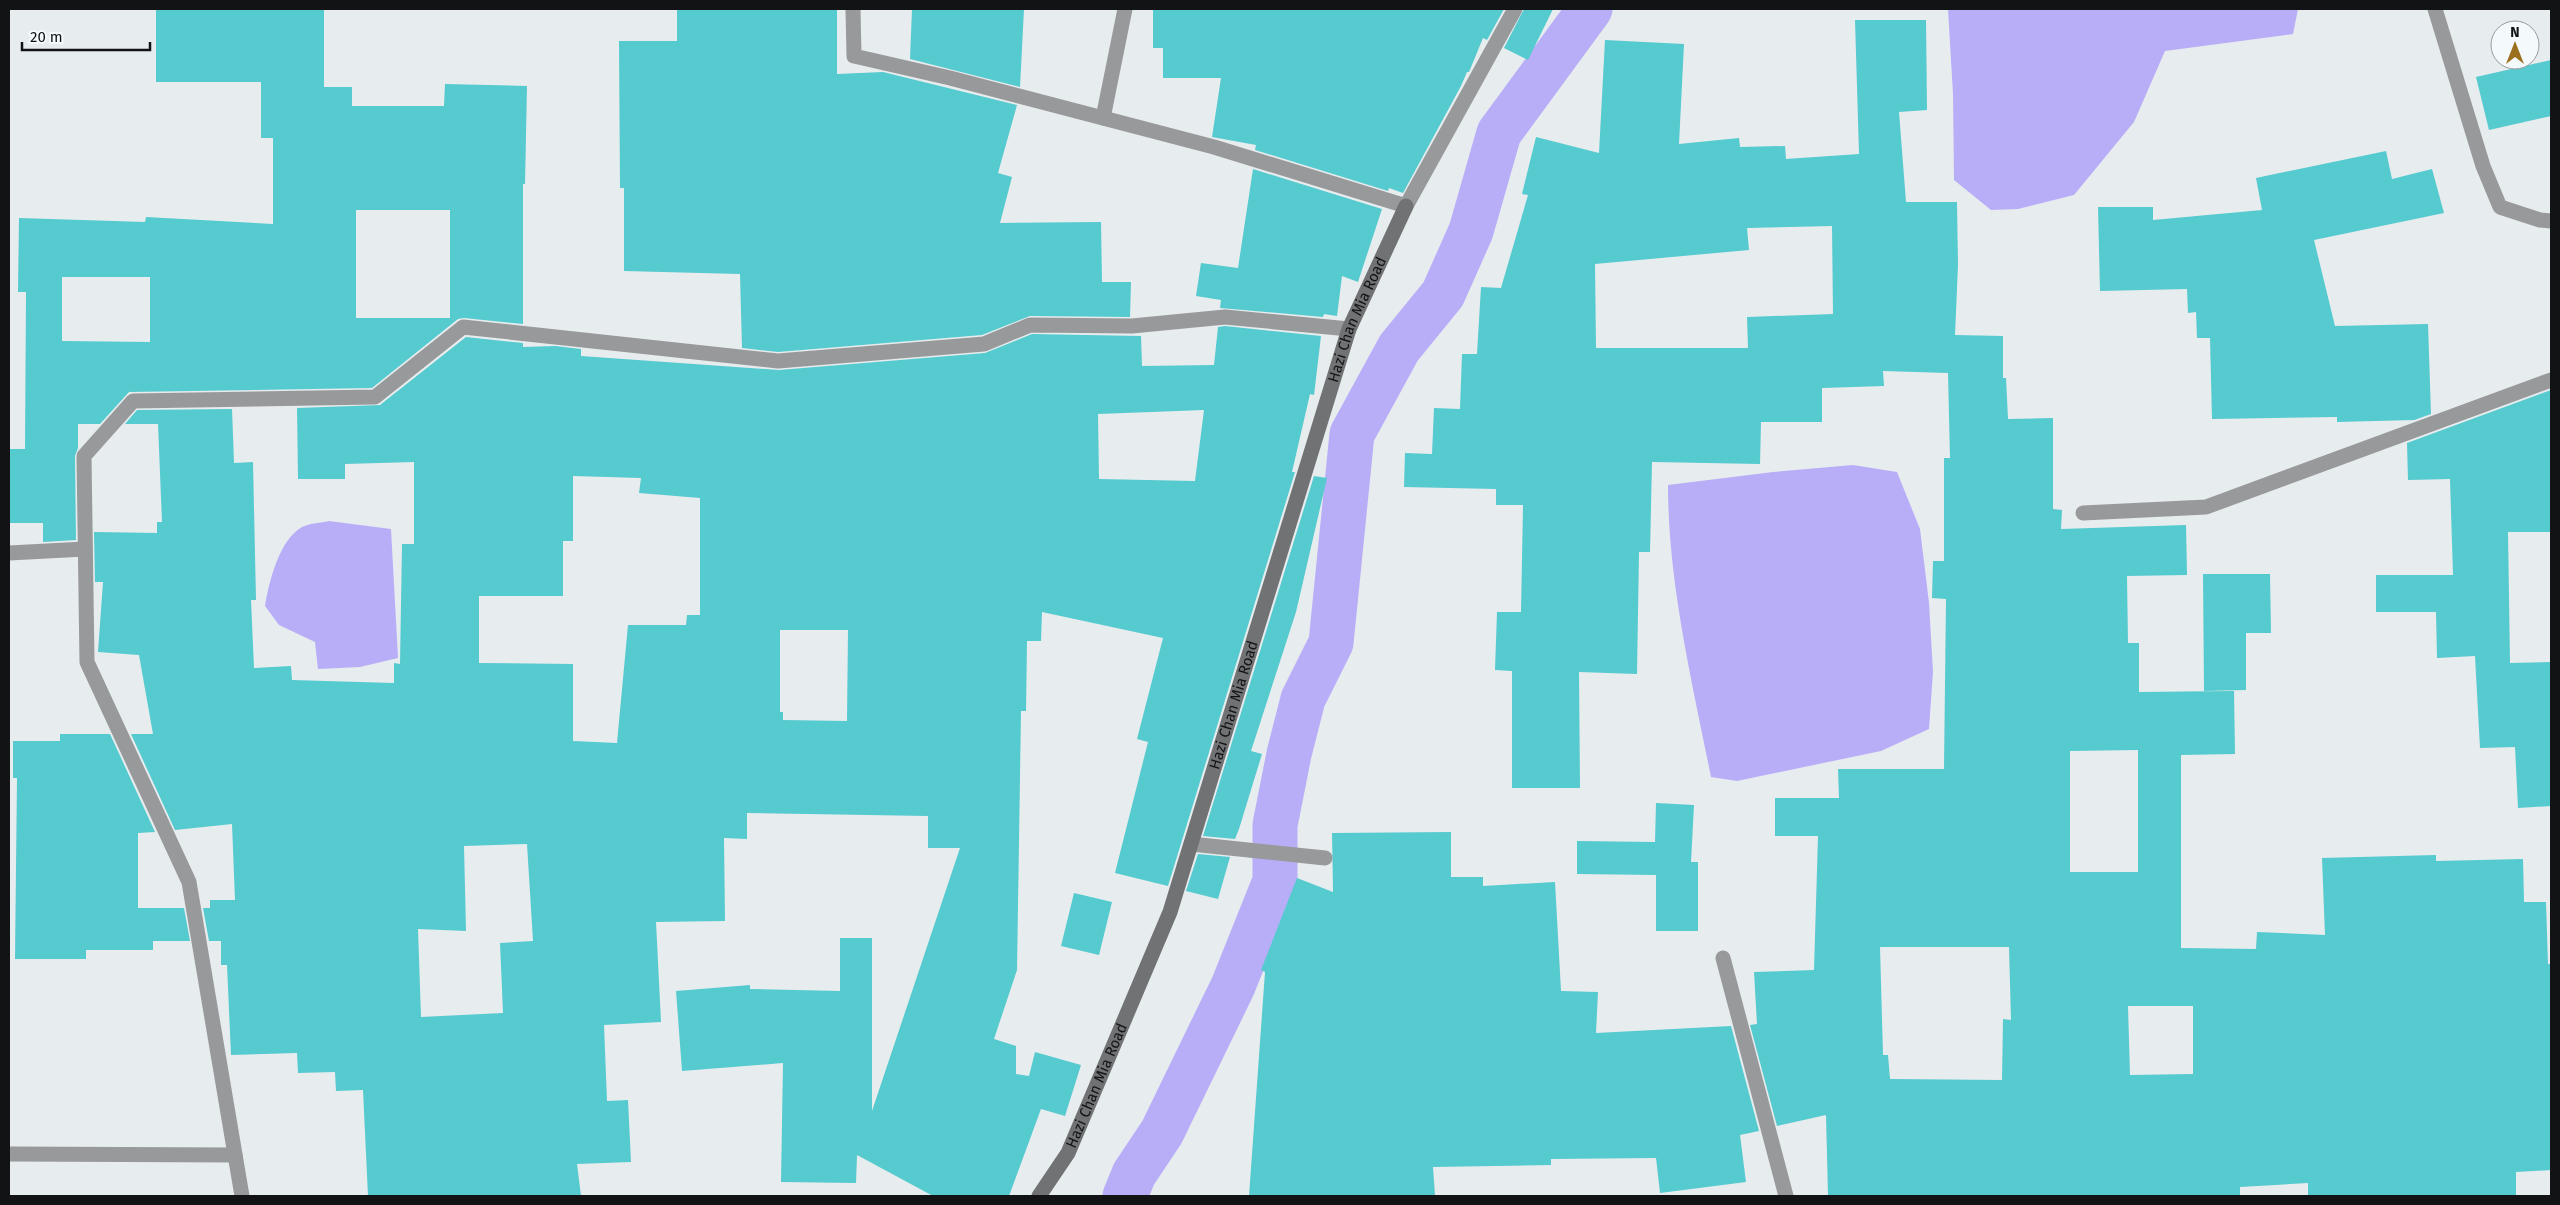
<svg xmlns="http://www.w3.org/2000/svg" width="2560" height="1205" font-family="'Fira Sans',sans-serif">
<rect width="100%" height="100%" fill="#e7ecee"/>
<g fill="#b8aef8">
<polygon points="1948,9 2298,9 2293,34 2165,51 2134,122 2074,195 2018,209 1991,210 1954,180 1953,94"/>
<path d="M1853,465L1897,472L1920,529L1929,603L1933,672L1929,729L1881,751L1737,781L1711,777C1692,681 1668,583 1668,485L1773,472Z"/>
<path d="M329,521L391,529L398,658L360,667L318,669L315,642L279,625L265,606C269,582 279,540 302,527C310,523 321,523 329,521Z"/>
</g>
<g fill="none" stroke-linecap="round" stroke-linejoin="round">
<polyline stroke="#b8aef8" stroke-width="45" points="1125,1196 1134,1174 1162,1132 1233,986 1275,881 1275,825 1289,754 1303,699 1331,643 1352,434 1399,348 1443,294 1471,231 1499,133 1590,9"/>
</g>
<g fill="#55cacf" fill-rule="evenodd">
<path d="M156,9H324V87H352V106H444L445,84L527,86L525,184H523V324L464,318L458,319L372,388L129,392L100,424H78V448L75,456L76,540L43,542V523H9V449H25L26,292H18L19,218L145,222L146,217L273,224V138H261V82H156ZM356,210H450V318H356ZM62,277H150V342L62,341Z"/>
<polygon points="677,9 837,9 837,74 883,72 1017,105 998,173 1012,177 1000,223 1101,222 1102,282 1131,282 1130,317 1030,316 982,335 778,352 742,348 740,274 624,271 624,188 620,188 619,41 677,41"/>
<polygon points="912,9 1024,9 1020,87 910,59"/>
<polygon points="1153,9 1504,9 1487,40 1483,38 1469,72 1467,72 1461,86 1403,193 1389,188 1388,191 1255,150 1256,145 1212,137 1221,78 1163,78 1163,48 1153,48"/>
<polygon points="1524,9 1553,9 1528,60 1504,48"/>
<path d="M1855,20H1926L1927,110L1899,112L1906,202H1957L1958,265L1955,335L2003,336V378H2006L2008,419L2053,418V509L2062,510L2061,529L2186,525L2187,575L2127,576L2128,643H2139V692L2234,691L2235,754L2181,755V948L2256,949L2257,932L2325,935L2322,858L2436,855V861L2523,859L2524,902H2546L2548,964H2551V1170L2516,1172V1196H2308V1183L2240,1187V1196H1828L1826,1115L1777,1126L1750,1025L1757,1024L1754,972L1814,970L1818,836H1775V798H1839L1838,769H1944L1946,599L1932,598L1933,561H1944V458H1950L1948,373L1883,371L1884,386L1822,388V422H1761L1760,464L1652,462L1650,552H1639L1637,674L1579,672L1580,788H1512V671L1495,670L1497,612H1521L1523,505H1496V489L1404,487L1405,453L1432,454L1434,408L1460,409L1462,354H1477L1481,287L1501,288L1528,195L1522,194L1536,137L1599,153L1605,40L1684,44L1679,144L1739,138L1740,147L1785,146L1786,159L1859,154ZM1832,226L1833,314L1747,317L1748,348H1596L1595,264L1749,250L1747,228ZM2138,750V872H2070V751ZM1880,947H2009L2011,1020L2003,1019L2002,1080L1890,1079L1888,1055H1883ZM2128,1006H2193V1074L2130,1075Z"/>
<polygon points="2551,60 2551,116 2489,130 2476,77"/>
<polygon points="2386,151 2392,179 2432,169 2444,213 2314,240 2335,326 2428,324 2431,414 2406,423 2414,420 2337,422 2337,417 2212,419 2210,338 2197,338 2196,312 2188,313 2187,289 2100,291 2098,207 2153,207 2153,220 2262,210 2256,178"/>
<polygon points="1253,169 1382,209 1358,282 1342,276 1337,316 1324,314 1323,317 1220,308 1221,300 1196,296 1201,263 1238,268"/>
<path d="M1225,326L1321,336L1314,395L1310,394L1292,472H1295L1168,886L1115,873L1148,742L1137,739L1163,638L1042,612L1041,641H1027L1026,711H1021L1017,970L994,1039L1016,1046V1074L1029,1076L1035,1052L1081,1065L1065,1116L1041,1109L1009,1196H933L857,1155L856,1183L781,1182L783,1063L682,1071L676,991L750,985V989L840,991V938H872V1111L960,848H928V816L747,813V839L724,838L725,921L656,922L661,1022L604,1025L607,1101L628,1100L631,1162L577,1164L581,1196H368L363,1090L336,1091L335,1072L298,1073L297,1053L231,1055L227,965H221V941H209L203,908H210V900H235L232,824L175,830L131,734H153L139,655L98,652L103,582H95L94,532L157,533V522H162L158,424H125L137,410L232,409L234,463L253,462L256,600H251L254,668L291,666L292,680L394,683V663L400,664L402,544H414V462L345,464V479H298L297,408L380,405L466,337L523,343V347L555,346L581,349V356L779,370L985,353L1032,334L1141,336L1142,366L1214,365L1218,327ZM1204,410L1195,481L1099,479L1098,414ZM573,476L641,478L639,493L700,498V615H687L686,625H628L617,743L573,741V664L479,663V596H563V541H573ZM780,630H848L847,721L783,720V712H780ZM527,844L533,941L500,943L503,1013L421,1017L418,929L466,931L464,846Z"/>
<polygon points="2551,390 2551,532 2508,532 2510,663 2551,662 2551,806 2518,808 2515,747 2480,748 2475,656 2437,658 2436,612 2376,612 2376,575 2453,575 2450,479 2408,480 2407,443"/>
<polygon points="1314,476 1327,478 1296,612 1251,751 1262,754 1239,829 1235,839 1203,836"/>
<polygon points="2203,574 2270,574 2271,633 2246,633 2246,690 2204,691"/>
<polygon points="60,734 110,734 155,832 138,833 138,908 184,908 190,941 153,941 153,950 86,950 86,959 15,959 17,778 13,778 13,741 60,741"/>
<polygon points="1656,803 1694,805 1691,862 1698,862 1698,931 1656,931 1656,875 1577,874 1577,841 1655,842"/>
<polygon points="1451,832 1451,877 1483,877 1483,886 1555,882 1561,991 1598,992 1596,1033 1731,1026 1759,1131 1740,1135 1746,1182 1660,1193 1656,1158 1551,1159 1551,1165 1433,1167 1435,1196 1249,1196 1265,972 1261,970 1297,878 1333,892 1332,833"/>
<polygon points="1198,854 1230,857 1218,899 1186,891"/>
<polygon points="1074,893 1112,902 1099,955 1061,946"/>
</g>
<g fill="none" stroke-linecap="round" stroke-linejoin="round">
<g stroke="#98999b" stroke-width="15">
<polyline points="853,9 854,56 950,78 1214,147 1406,206 1515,9"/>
<polyline points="2435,9 2483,166 2500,207 2540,220 2551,221"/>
<polyline points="1103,118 1125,9"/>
<polyline points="2083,513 2206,507 2551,380"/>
<polyline points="9,553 85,549"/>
<polyline points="1191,844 1325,858"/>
<polyline points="1723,958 1786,1196"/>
<polyline points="9,1154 235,1155"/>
<polyline points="242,1196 189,882 87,662 84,456 133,401 375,397 463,327 778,361 984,344 1030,325 1132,326 1225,317 1349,329"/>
</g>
<path stroke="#707274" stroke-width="15" id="s1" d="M1039,1196L1068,1153L1170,912L1349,329L1406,206"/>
</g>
<g text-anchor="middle" stroke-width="4" stroke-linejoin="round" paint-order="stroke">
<g font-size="15" fill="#111314" stroke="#f4f9fc">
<text dy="5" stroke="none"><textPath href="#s1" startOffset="935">Hazi Chan Mia Road</textPath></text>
<text dy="5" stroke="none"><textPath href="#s1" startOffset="530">Hazi Chan Mia Road</textPath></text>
<text dy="5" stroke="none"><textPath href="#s1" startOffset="125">Hazi Chan Mia Road</textPath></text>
</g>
</g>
<rect width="2560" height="1205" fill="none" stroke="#111314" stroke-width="20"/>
<g transform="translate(2515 45)"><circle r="24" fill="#f4f9fc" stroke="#999d9f"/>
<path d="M0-4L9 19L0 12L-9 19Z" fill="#9a6f1e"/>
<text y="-8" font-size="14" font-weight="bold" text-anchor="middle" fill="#111314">N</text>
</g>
<path d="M22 42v8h128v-8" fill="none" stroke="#111314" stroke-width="2.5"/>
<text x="30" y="42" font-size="15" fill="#111314" stroke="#f4f9fc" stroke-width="4" paint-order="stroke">20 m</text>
</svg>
